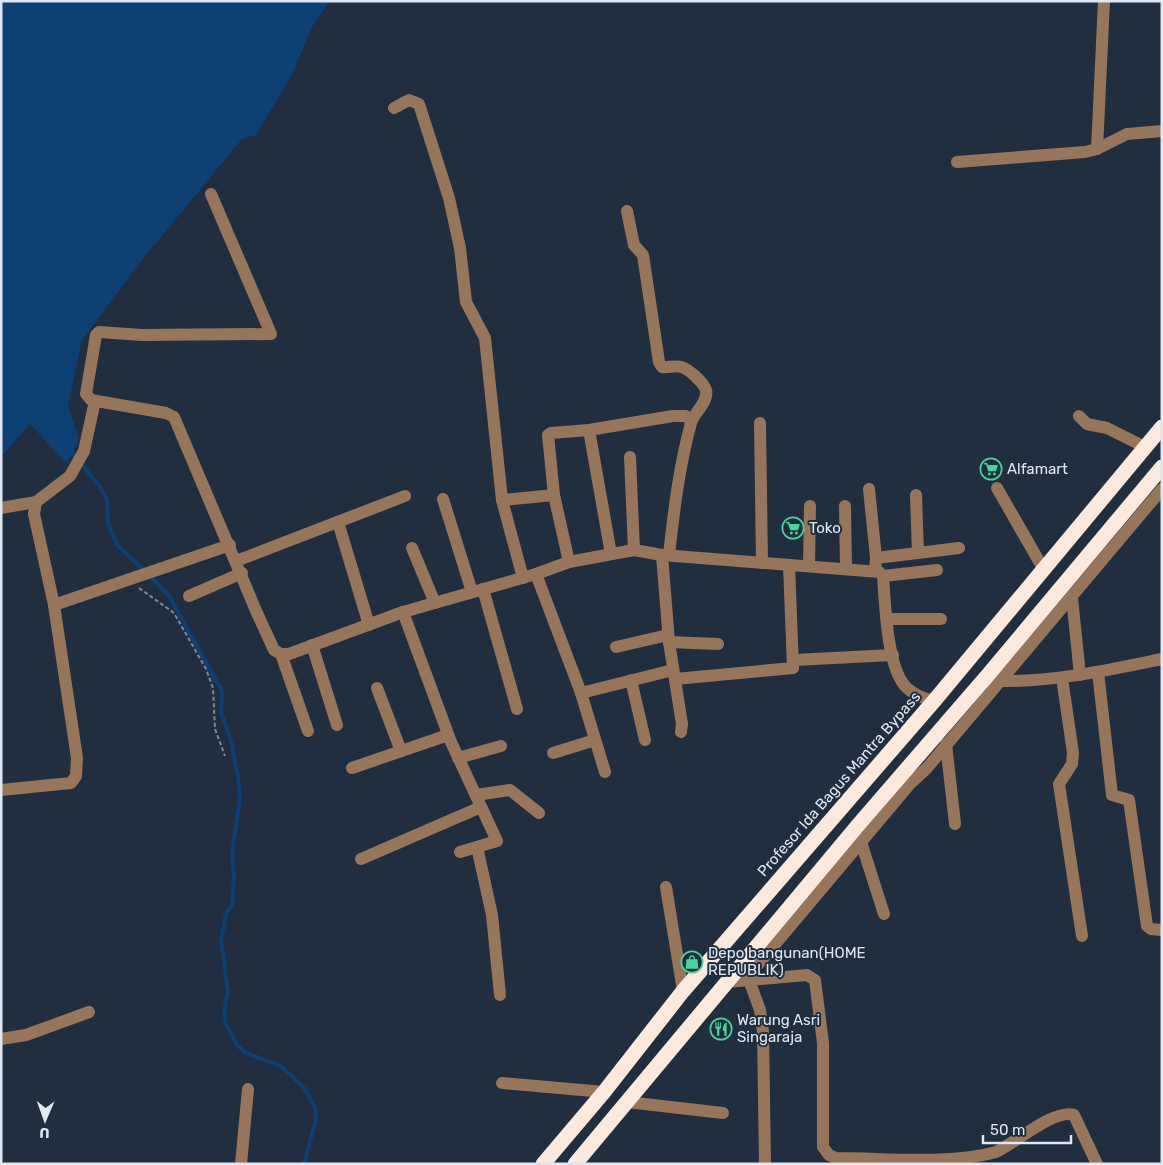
<svg xmlns="http://www.w3.org/2000/svg" width="1163" height="1165" font-family="Rubik,sans-serif">
<rect width="100%" height="100%" fill="#212e3f"/>
<polygon fill="#0d4073" points="1,1 330,1 312,27 292,75 256,135 242,139 137,266 82,340 68,406 79,438 73,454 66,463 30,424 1,457"/>
<g fill="none" stroke-linecap="round" stroke-linejoin="round">
<g stroke="#0d4073" stroke-width="4">
<polyline points="73,454 98,484 107,500 108,524 118,546 145,571"/>
<polyline points="150,576 169,596 222,691 221,712 230,737 238,776 240,797 232,854 234,876 232,905 226,914 221,940 228,991 224,1012 226,1024 237,1045 246,1053 281,1066 305,1089 315,1108 316,1119 304,1164"/>
</g>
<polyline stroke="#7e8997" stroke-width="2" stroke-dasharray="4 2.5" stroke-linecap="butt" points="139,588 174,613 206,669 213,688 215,729 225,756"/>
<g stroke="#97755b" stroke-width="12">
<polyline points="394,108 409,100 419,104 449,198 460,248 466,302 485,338 502,500 523,578"/>
<polyline points="1097,149 1104,1"/>
<polyline points="957,162 1085,152 1097,149 1127,134 1162,131"/>
<polyline points="211,194 271,334 142,335 99,332 96,335 86,394 91,400 166,413 174,417 257,613 274,650 281,654 308,731"/>
<path d="M627,211L634,245L643,255L659,362L662,367C668,368 675,365 681,367C689,369 703,382 706,390C709,402 694,412 691,423C679,467 674,510 669,555"/>
<polyline points="1079,416 1087,424 1107,428 1145,447"/>
<polyline points="760,423 762,563"/>
<polyline points="589,430 611,554"/>
<polyline points="630,457 634,550"/>
<polyline points="997,488 1044,570"/>
<polyline points="869,489 876,558"/>
<polyline points="916,495 918,553"/>
<polyline points="443,499 472,592"/>
<polyline points="502,500 554,495"/>
<polyline points="845,506 846,569"/>
<polyline points="1,508 36,502 70,476 84,451 95,401"/>
<polyline points="338,522 369,625"/>
<polyline points="412,548 435,603"/>
<polyline points="662,555 669,642 682,724 681,732"/>
<polyline points="236,561 405,496"/>
<polyline points="569,562 554,495 548,435 551,433 589,430 673,416 686,416 691,421"/>
<polyline points="809,566 810,506"/>
<polyline points="875,571 876,558 959,548"/>
<polyline points="536,574 581,693 605,772"/>
<polyline points="883,576 937,570"/>
<polyline points="483,589 517,709"/>
<polyline points="189,596 242,573"/>
<polyline points="1072,598 1080,675"/>
<polyline points="54,605 230,545"/>
<polyline points="403,612 451,742 497,841 460,852"/>
<polyline points="887,619 941,619"/>
<polyline points="669,642 718,644"/>
<polyline points="312,645 337,725"/>
<polyline points="616,647 668,635"/>
<path d="M281,654H289L403,612L536,574L569,562L634,550L662,555L879,572L883,576C885,604 887,659 902,682C909,693 922,698 934,701"/>
<polyline points="794,660 893,655"/>
<polyline points="1098,672 1112,795 1129,800 1147,926 1151,929 1162,930"/>
<polyline points="1062,678 1073,753 1072,764 1059,784 1082,936"/>
<polyline points="675,679 793,668 789,565"/>
<path d="M994,679L999,681C1054,682 1108,670 1162,659"/>
<polyline points="631,680 645,740"/>
<polyline points="377,688 401,751"/>
<polyline points="581,693 673,670"/>
<polyline points="946,744 955,824"/>
<polyline points="553,753 595,740"/>
<polyline points="458,758 501,746"/>
<polyline points="352,768 448,735"/>
<polyline points="1,790 71,783 76,776 77,758 54,605 34,514 36,502"/>
<polyline points="888,791 913,781 927,768 1162,489"/>
<polyline points="476,795 510,790 539,813"/>
<polyline points="861,842 884,914"/>
<polyline points="477,847 492,915 500,995"/>
<polyline points="361,859 481,807"/>
<polyline points="666,887 683,991"/>
<polyline points="745,980 910,784"/>
<polyline points="749,980 760,1010 763,1032 765,1164"/>
<path d="M727,982L807,975L815,980L823,1043V1147L829,1155L836,1158C886,1158 950,1165 996,1152C1014,1144 1055,1108 1074,1115L1097,1164"/>
<polyline points="1,1039 26,1035 89,1012"/>
<polyline points="502,1083 604,1092"/>
<polyline points="627,1102 723,1113"/>
<polyline points="241,1164 248,1089"/>
</g>
<g stroke="#fae9dc" stroke-width="15">
<polyline points="543,1164 604,1092 683,991 934,701 1162,427"/>
<polyline points="575,1164 859,824 988,675 1162,467"/>
</g>
</g>
<defs>
<g id="supermarket-ring" transform="scale(1.125)"><circle r="9.5" fill="#212e3f" stroke="#49d49c" stroke-width="1.5"/><path d="M-6-5.5h2.5l.6 2H6L4.5 2H-2.5L-4.4-4H-6ZM-1.5 3.2a1.3 1.3 0 1 0 .1 0ZM3 3.2a1.3 1.3 0 1 0 .1 0Z" fill="#49d49c"/></g>
<g id="shop-ring" transform="scale(1.125)"><circle r="9.5" fill="#212e3f" stroke="#49d49c" stroke-width="1.5"/><path d="M-5-2.5h2.3a2.7 3.5 0 0 1 5.4 0H5L5.5 6h-11ZM-1.5-2.5h3a1.5 2.3 0 0 0-3 0Z" fill="#49d49c"/></g>
<g id="restaurant-ring" transform="scale(1.125)"><circle r="9.5" fill="#212e3f" stroke="#49d49c" stroke-width="1.5"/><path d="M-5-6h1v4h1v-4h1v4h1v-4h1v5L-1.5 .5V6h-2V.5L-5-1ZM5-6V6H3V1.5H1.5Q1.5-4 5-6Z" fill="#49d49c"/></g>
</defs>
<g fill-rule="evenodd">
<use href="#supermarket-ring" x="991" y="469"/>
<use href="#supermarket-ring" x="793" y="528"/>
<use href="#shop-ring" x="692" y="962"/>
<use href="#restaurant-ring" x="721" y="1029"/>
</g>
<g text-anchor="middle" stroke-width="4" stroke-linejoin="round" paint-order="stroke">
<g font-size="15" fill="#dee7f2" stroke="#212e3f" text-anchor="start">
<text x="1007" y="474">Alfamart</text>
<text x="809" y="533">Toko</text>
<text x="708" y="958">Depo bangunan(HOME<tspan x="708" dy="17">REPUBLIK)</tspan></text>
<text x="737" y="1025">Warung Asri<tspan x="737" dy="17">Singaraja</tspan></text>
</g>
<g font-size="15" fill="#dee7f2" stroke="#212e3f">
<text transform="translate(839 784) rotate(-49)" y="5">Profesor Ida Bagus Mantra Bypass</text>
</g>
</g>
<rect width="1163" height="1165" fill="none" stroke="#dee7f2" stroke-width="5"/>
<g transform="translate(45 1120) rotate(182)" stroke="#212e3f" stroke-width="4" paint-order="stroke">
<path d="M0-4L9 19L0 12L-9 19Z" fill="#dee7f2"/>
<text y="-8" font-size="14" font-weight="bold" text-anchor="middle" fill="#dee7f2">U</text>
</g>
<path d="M983 1135v8h88v-8" fill="none" stroke="#dee7f2" stroke-width="2.5"/>
<text x="990" y="1135" font-size="15" fill="#dee7f2" stroke="#212e3f" stroke-width="4" paint-order="stroke">50 m</text>
</svg>
